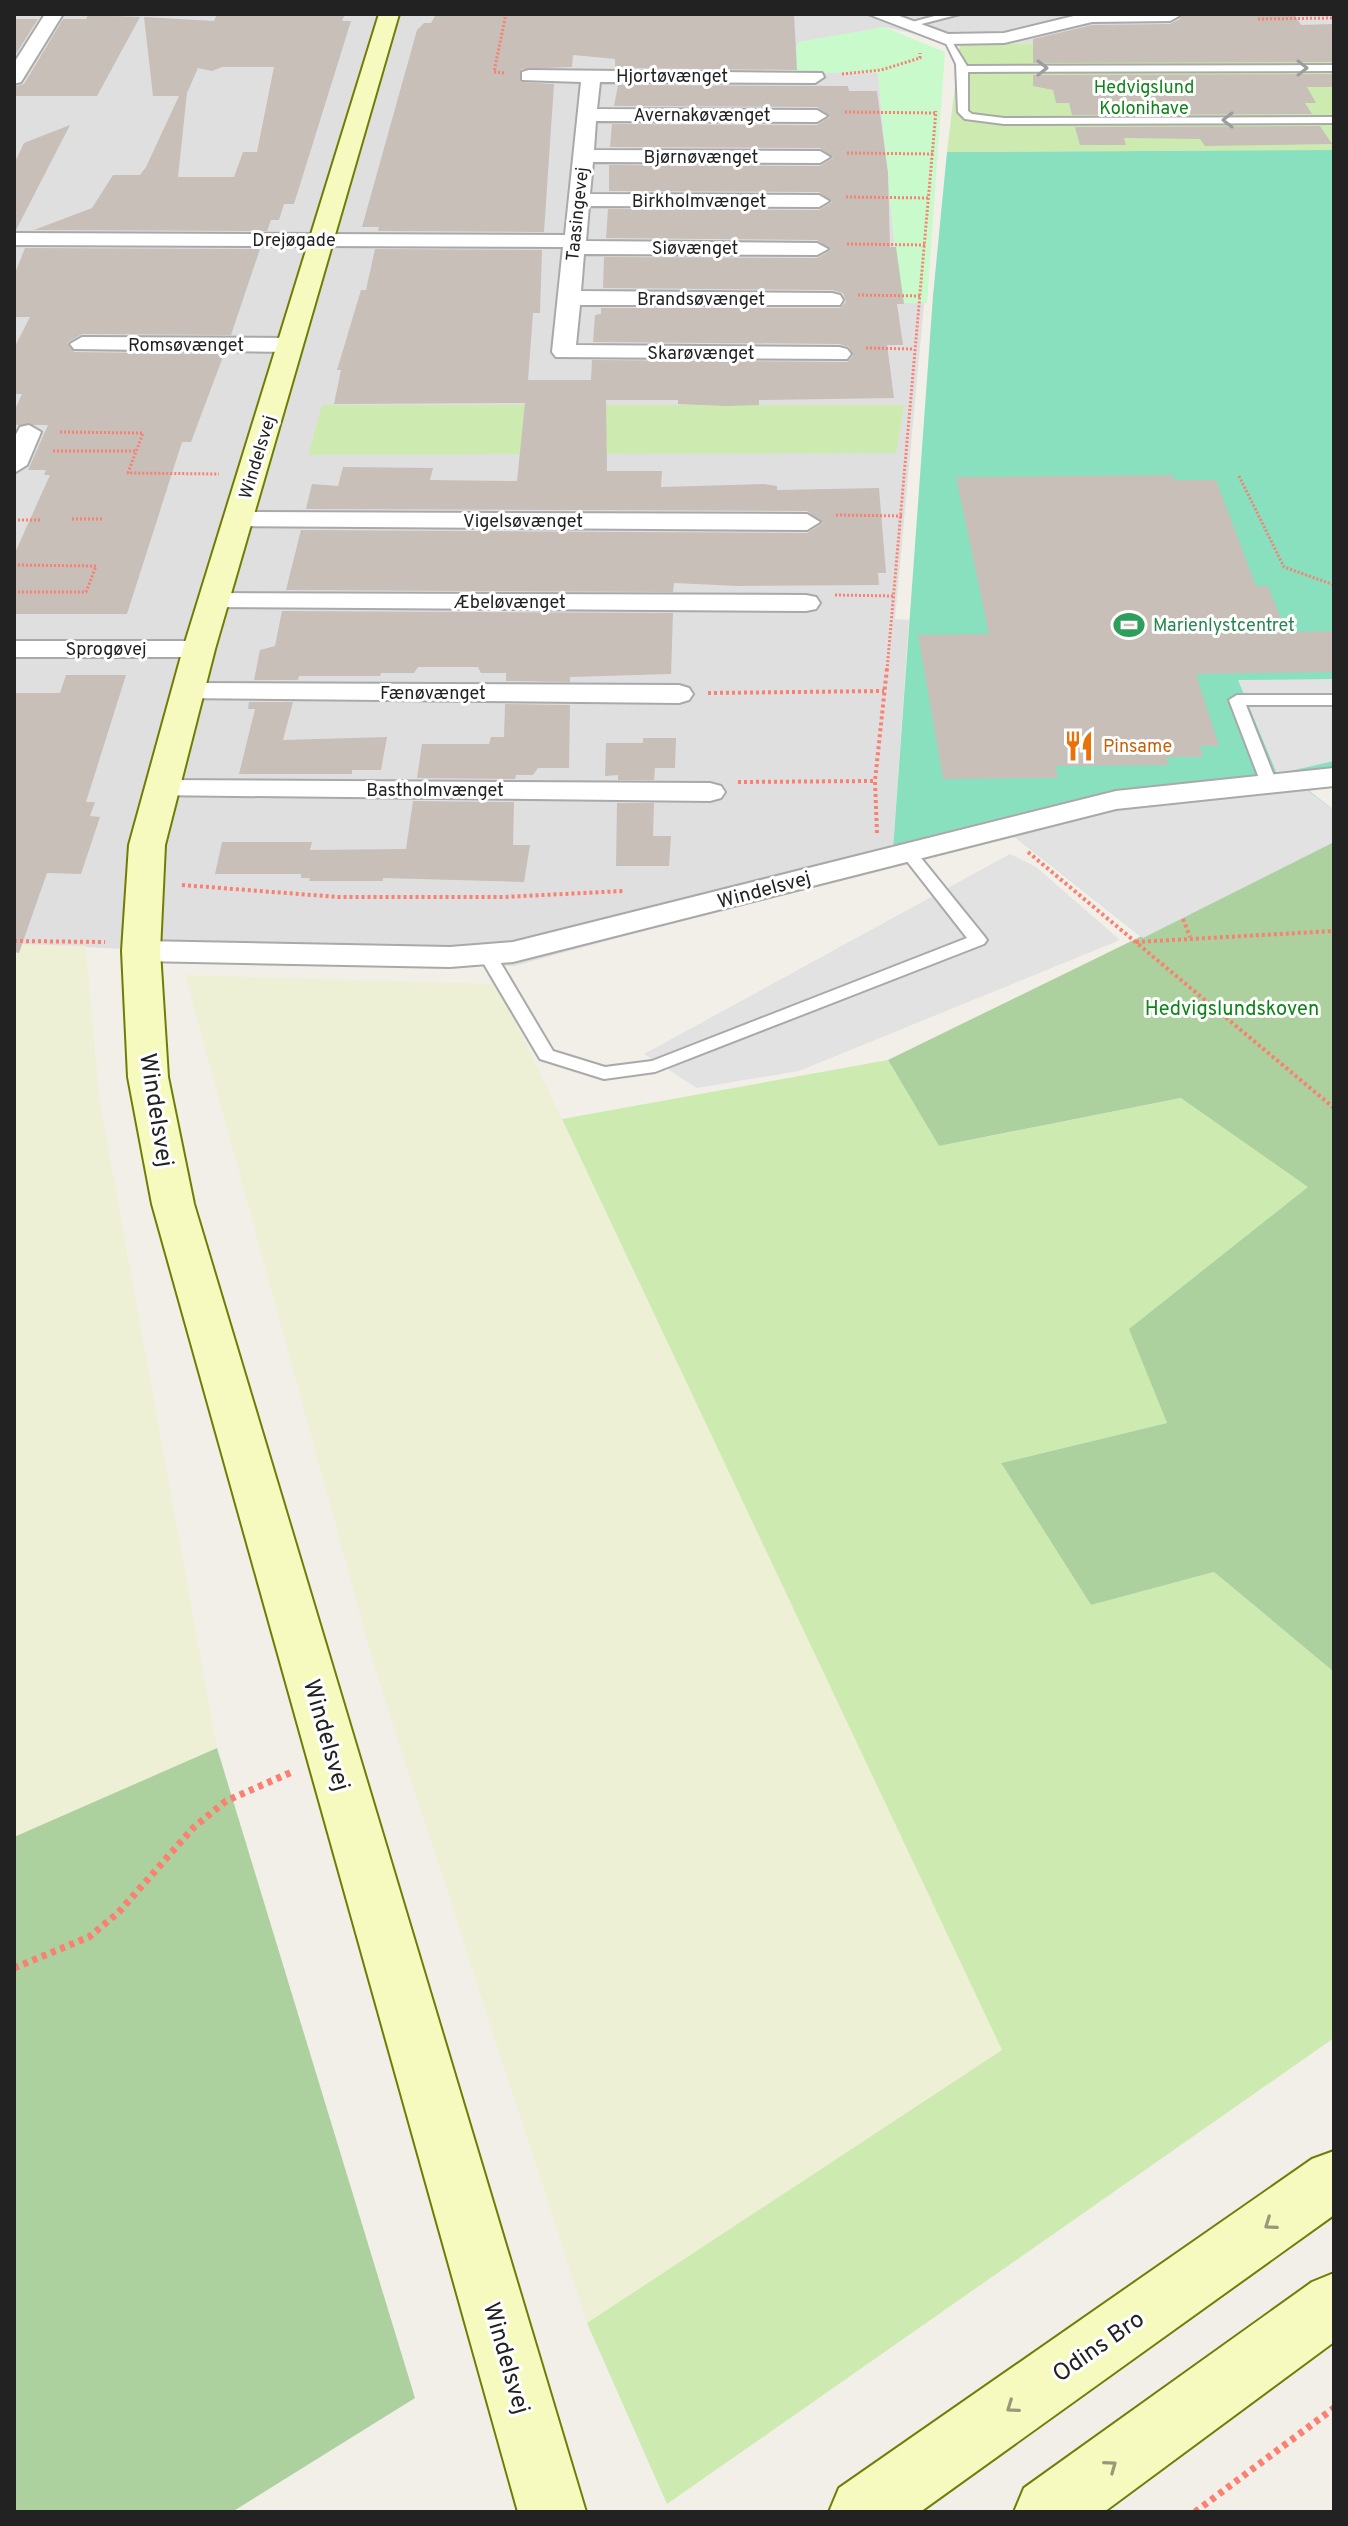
<svg xmlns="http://www.w3.org/2000/svg" width="1348" height="2526" font-family="Overpass,sans-serif">
<rect width="100%" height="100%" fill="#f2efe9"/>
<polygon fill="#e0dfdf" points="14,14 1334,14 1334,41 960,44 884,27 798,43 791,72 878,73 900,302 924,303 895,619 909,620 892,863 514,966 14,944"/>
<g fill="#eef0d5">
<polygon points="14,944 86,946 99,1097 217,1748 14,1837"/>
<polygon points="185,975 498,984 1003,2051 587,2323 375,1669"/>
</g>
<g fill="#cdebb0">
<polygon points="1334,41 1334,150 947,152 960,44"/>
<polygon points="322,405 904,405 896,453 308,455"/>
<polygon points="888,1060 939,1146 1182,1098 1309,1187 1130,1329 1167,1423 1001,1463 1091,1605 1214,1572 1334,1672 1334,2038 667,2504 587,2323 1002,2050 562,1119"/>
</g>
<g fill="#add19e">
<polygon points="1334,842 1334,1672 1214,1572 1091,1605 1001,1463 1167,1423 1129,1329 1308,1187 1181,1098 939,1146 888,1060"/>
<polygon points="217,1748 415,2398 232,2512 14,2512 14,1837"/>
</g>
<polygon fill="#c8facc" points="884,27 945,52 927,303 900,303 878,73 790,72 798,42"/>
<polygon fill="#88e0be" points="1334,150 1334,784 1308,790 1334,810 1334,842 1143,938 1010,833 892,863 933,296 947,152"/>
<g fill="#e2e2e2">
<polygon points="1334,679 1334,761 1277,774 1238,680"/>
<polygon points="1307,790 1334,810 1334,842 1143,938 1010,833 1132,803"/>
<polygon points="1010,854 1036,867 1120,940 799,1071 697,1088 644,1054"/>
</g>
<g fill="#c7bfb8" fill-rule="evenodd">
<path d="M217,14H345L342,21H351L294,204H284L279,220H271L267,231L34,230L92,208L113,175H140L146,167L179,96H153L144,17L214,21ZM222,67H274L257,152H243L234,177H178L187,93L198,68L212,71Z"/>
<polygon points="436,14 794,14 797,70 615,68 615,59 573,55 572,67 521,69 520,82 554,84 544,232 378,231 379,227 362,227 417,30 424,23 431,23"/>
<polygon points="1181,14 1294,14 1301,25 1334,24 1334,62 1033,63 1033,39 1092,25 1170,24 1180,19"/>
<polygon points="88,15 140,17 97,96 14,96 14,87 24,84 63,19 86,19"/>
<polygon points="14,19 38,19 14,57"/>
<polygon points="1334,74 1334,87 1307,87 1316,103 1305,103 1312,114 1072,115 1069,103 1056,103 1053,90 1033,86 1033,75"/>
<polygon points="618,85 848,86 849,91 877,91 888,173 890,247 896,247 904,304 897,304 903,345 887,345 894,398 759,400 759,405 726,406 678,404 678,400 606,400 607,471 662,471 661,487 764,484 777,486 777,490 879,488 886,573 878,573 879,585 738,586 674,583 673,592 286,590 301,530 807,533 823,523 807,511 306,509 312,484 338,486 343,467 433,468 430,480 517,481 525,403 334,404 341,370 337,370 361,290 366,290 375,249 542,250 540,313 533,313 528,380 591,380 592,360 847,362 853,356 849,347 839,344 593,342 595,315 601,314 601,308 840,308 846,302 843,293 832,290 603,288 604,257 817,258 831,250 817,240 606,238 608,209 819,210 832,202 819,192 609,191 609,165 820,166 833,158 820,148 610,147 612,124 817,125 830,117 817,107 614,106"/>
<polygon points="70,125 16,230 14,230 14,164 24,143"/>
<polygon points="1320,126 1332,144 1205,146 1200,139 1124,138 1126,145 1080,145 1075,127"/>
<polygon points="25,248 260,249 231,335 82,334 67,343 74,352 224,354 191,442 182,442 127,614 14,614 14,555 50,475 44,475 46,470 28,470 48,425 14,425 14,412 22,394 14,394 14,348 30,317 14,317 14,276"/>
<polygon points="1173,475 1174,480 1216,480 1256,586 1268,586 1286,632 1334,631 1334,672 1196,674 1219,746 1200,746 1203,757 1166,757 1169,765 1055,766 1058,778 943,779 918,635 989,634 956,477"/>
<polygon points="282,611 673,613 671,674 570,677 570,682 506,681 506,673 481,673 478,667 418,667 414,673 381,673 380,676 299,676 298,680 254,680 260,650 275,646"/>
<polygon points="66,675 126,675 86,802 95,802 90,816 100,817 81,874 47,873 19,953 14,952 14,693 60,693"/>
<polygon points="249,702 293,702 283,740 387,737 381,770 352,770 352,774 239,774 255,709 248,709"/>
<polygon points="505,704 570,705 569,768 538,768 533,775 516,775 515,779 417,778 422,744 489,744 491,737 504,737"/>
<polygon points="643,738 676,738 675,768 655,768 654,780 618,780 618,775 605,776 606,743 643,743"/>
<polygon points="413,801 514,802 513,845 530,845 524,882 383,878 383,881 309,881 310,878 301,878 301,874 215,874 222,842 312,842 310,850 406,849"/>
<polygon points="617,803 654,803 653,836 671,836 669,866 616,866"/>
</g>
<g fill="none" stroke-linecap="round" stroke-linejoin="round">
<g stroke="#a9a9a9" stroke-width="4">
<g id="lane">
<polygon points="942,14 960,14 906,28 901,25"/>
<polygon points="943,37 949,37 967,66 1334,65 1334,71 968,72 968,111 972,114 1004,118 1334,117 1334,123 1004,124 965,119 958,112 956,64"/>
<polygon points="1237,695 1334,695 1334,705 1246,705 1278,786 1276,789 1270,791 1262,786 1229,700"/>
<polygon points="907,846 913,848 984,936 987,940 984,944 655,1072 604,1079 540,1059 478,954 481,950 493,950 553,1051 605,1067 652,1061 967,938 899,851"/>
</g>
</g>
<g stroke="#a9a9a9" stroke-width="4">
<g id="street">
<polygon points="45,14 63,14 21,82 14,84 14,63"/>
<polygon points="868,14 894,14 948,34 1004,33 1082,14 1179,16 1170,21 1092,22 1004,43 946,44"/>
<polygon points="529,70 822,73 824,77 815,83 600,82 597,109 817,110 827,116 817,122 596,121 594,150 820,151 830,157 820,163 593,162 590,194 819,195 829,201 819,207 589,206 586,241 817,243 828,249 817,255 584,254 581,291 832,293 840,295 843,300 840,305 580,305 576,345 839,347 847,349 851,354 847,359 556,357 552,352 563,247 14,245 14,233 565,235 581,82 522,80 522,72"/>
<polygon points="82,337 290,338 302,345 290,352 74,349 70,344"/>
<polygon points="29,425 41,432 27,465 14,473 14,438 20,427"/>
<polygon points="238,512 807,514 820,522 807,530 229,526 225,520"/>
<polygon points="213,593 806,595 816,597 820,603 816,609 806,611 203,607 199,601 203,595"/>
<polygon points="14,641 199,641 209,643 213,649 209,655 199,657 14,657"/>
<polygon points="187,683 679,685 689,688 693,694 689,700 679,703 177,698 173,692 177,686"/>
<polygon points="1334,768 1334,786 1116,809 513,962 450,967 141,961 129,958 125,951 129,944 141,941 450,947 513,942 1116,791"/>
<polygon points="160,780 710,783 721,786 725,792 721,798 710,801 149,795 145,789 149,783"/>
</g>
</g>
<g stroke="#707d05" stroke-width="4">
<g id="secondary">
<polygon points="379,14 399,14 215,649 165,845 160,951 168,1077 194,1204 586,2512 518,2512 152,1204 128,1077 122,951 129,845 183,649"/>
<polygon points="1334,2151 1334,2215 920,2512 829,2512 839,2488 1312,2159"/>
<polygon points="1334,2273 1334,2342 1104,2512 1014,2512 1024,2488 1312,2282"/>
</g>
</g>
<g stroke="#fa8072" stroke-width="3" stroke-dasharray="2 2" stroke-linecap="butt">
<polyline points="1258,19 1334,18"/>
<polyline points="504,73 494,72 506,14"/>
<polyline points="842,74 881,70 920,58 920,53"/>
<polyline points="845,112 936,113"/>
<polyline points="847,153 934,154"/>
<polyline points="846,197 929,198"/>
<polyline points="847,244 926,245"/>
<polyline points="858,295 921,296"/>
<polyline points="866,348 913,349"/>
<polyline points="60,432 143,433 128,473 219,474"/>
<polyline points="53,451 136,451"/>
<polyline points="1239,476 1284,567 1334,585"/>
<polyline points="836,515 903,516"/>
<polyline points="72,519 103,519"/>
<polyline points="14,520 40,520"/>
<polyline points="14,565 96,566 86,592 14,592"/>
<polyline points="835,595 894,596"/>
<polyline points="887,670 936,111"/>
</g>
<g stroke="#fa8072" stroke-width="4" stroke-dasharray="3 3" stroke-linecap="butt">
<polyline points="708,693 884,691"/>
<polyline points="738,782 875,781"/>
<polyline points="877,833 875,781 887,668"/>
<polyline points="1028,852 1334,1108"/>
<polyline points="182,885 338,897 504,897 623,891"/>
<polyline points="1183,919 1190,937"/>
<polyline points="14,941 105,942"/>
<polyline points="1136,942 1334,931"/>
</g>
<g stroke="#fa8072" stroke-width="7" stroke-dasharray="5 5" stroke-linecap="butt">
<polyline points="14,1968 89,1937 118,1913 194,1827 226,1801 292,1772"/>
<polyline points="1195,2512 1334,2408"/>
</g>
<use href="#lane" fill="#fff" fill-rule="evenodd"/>
<use href="#street" fill="#fff" fill-rule="evenodd"/>
<use href="#secondary" fill="#f7fabf" fill-rule="evenodd"/>
</g>
<defs><path id="oneway-chevron" d="M-2-3.5L2.5 0L-2 3.5" fill="none" stroke-width="1.6" stroke-linecap="round" stroke-linejoin="round" transform="scale(2)"/></defs>
<g stroke="#9c9c9c">
<use href="#oneway-chevron" transform="translate(1042 68)"/>
<use href="#oneway-chevron" transform="translate(1302 68)"/>
<use href="#oneway-chevron" transform="translate(1228 120) rotate(180)"/>
</g>
<g stroke="#979978">
<use href="#oneway-chevron" transform="translate(1270 2224) rotate(145)"/>
<use href="#oneway-chevron" transform="translate(1012 2407) rotate(145)"/>
<use href="#oneway-chevron" transform="translate(1111 2466) rotate(-36)"/>
</g>
<defs>
<g id="stadium-bare" transform="scale(2.4)"><path d="M0-5a6.5 5 0 1 0 0 10a6.5 5 0 1 0 0-10ZM-3.5-1.8h7v3.6h-7Z" fill="#2e9e5b" stroke="#fff" stroke-width="2.5" paint-order="stroke"/></g>
<g id="restaurant-bare" transform="scale(2.4)"><path d="M-5-6h1v4h1v-4h1v4h1v-4h1v5L-1.5 .5V6h-2V.5L-5-1ZM5-6V6H3V1.5H1.5Q1.5-4 5-6Z" fill="#e8710a" stroke="#fff" stroke-width="2.5" paint-order="stroke"/></g>
</defs>
<g fill-rule="evenodd">
<use href="#stadium-bare" x="1129" y="625"/>
<use href="#restaurant-bare" x="1079" y="746"/>
</g>
<g text-anchor="middle" stroke-width="6" stroke-linejoin="round" paint-order="stroke">
<g font-size="18" fill="#222" stroke="#fff">
<text x="672" y="82">Hjortøvænget</text>
<text x="702" y="121">Avernakøvænget</text>
<text x="701" y="163">Bjørnøvænget</text>
<text x="699" y="207">Birkholmvænget</text>
<text transform="translate(577 214) rotate(-84)" y="6">Taasingevej</text>
<text x="294" y="246">Drejøgade</text>
<text x="695" y="254">Siøvænget</text>
<text x="701" y="305">Brandsøvænget</text>
<text x="186" y="351">Romsøvænget</text>
<text x="701" y="359">Skarøvænget</text>
<text transform="translate(257 457) rotate(-73)" y="6">Windelsvej</text>
<text x="523" y="527">Vigelsøvænget</text>
<text x="510" y="608">Æbeløvænget</text>
<text x="106" y="655">Sprogøvej</text>
<text x="433" y="699">Fænøvænget</text>
<text x="435" y="796">Bastholmvænget</text>
</g>
<g font-size="18" fill="#0c8416" stroke="#fff">
<text x="1144" y="93">Hedvigslund<tspan x="1144" dy="21">Kolonihave</tspan></text>
</g>
<g font-size="18" fill="#27864d" stroke="#fff" text-anchor="start">
<text x="1153" y="631">Marienlystcentret</text>
</g>
<g font-size="18" fill="#c56008" stroke="#fff" text-anchor="start">
<text x="1103" y="752">Pinsame</text>
</g>
<g font-size="20" fill="#222" stroke="#fff">
<text transform="translate(764 889) rotate(-15)" y="7">Windelsvej</text>
</g>
<g font-size="20" fill="#0c8416" stroke="#fff">
<text x="1232" y="1015">Hedvigslundskoven</text>
</g>
<g font-size="24" fill="#222" stroke="#fff">
<text transform="translate(157 1110) rotate(81)" y="8">Windelsvej</text>
<text transform="translate(327 1735) rotate(74)" y="8">Windelsvej</text>
<text transform="translate(1098 2346) rotate(-35)" y="8">Odins Bro</text>
<text transform="translate(507 2358) rotate(74)" y="8">Windelsvej</text>
</g>
</g>
<rect width="1348" height="2526" fill="none" stroke="#222222" stroke-width="32"/>
</svg>
